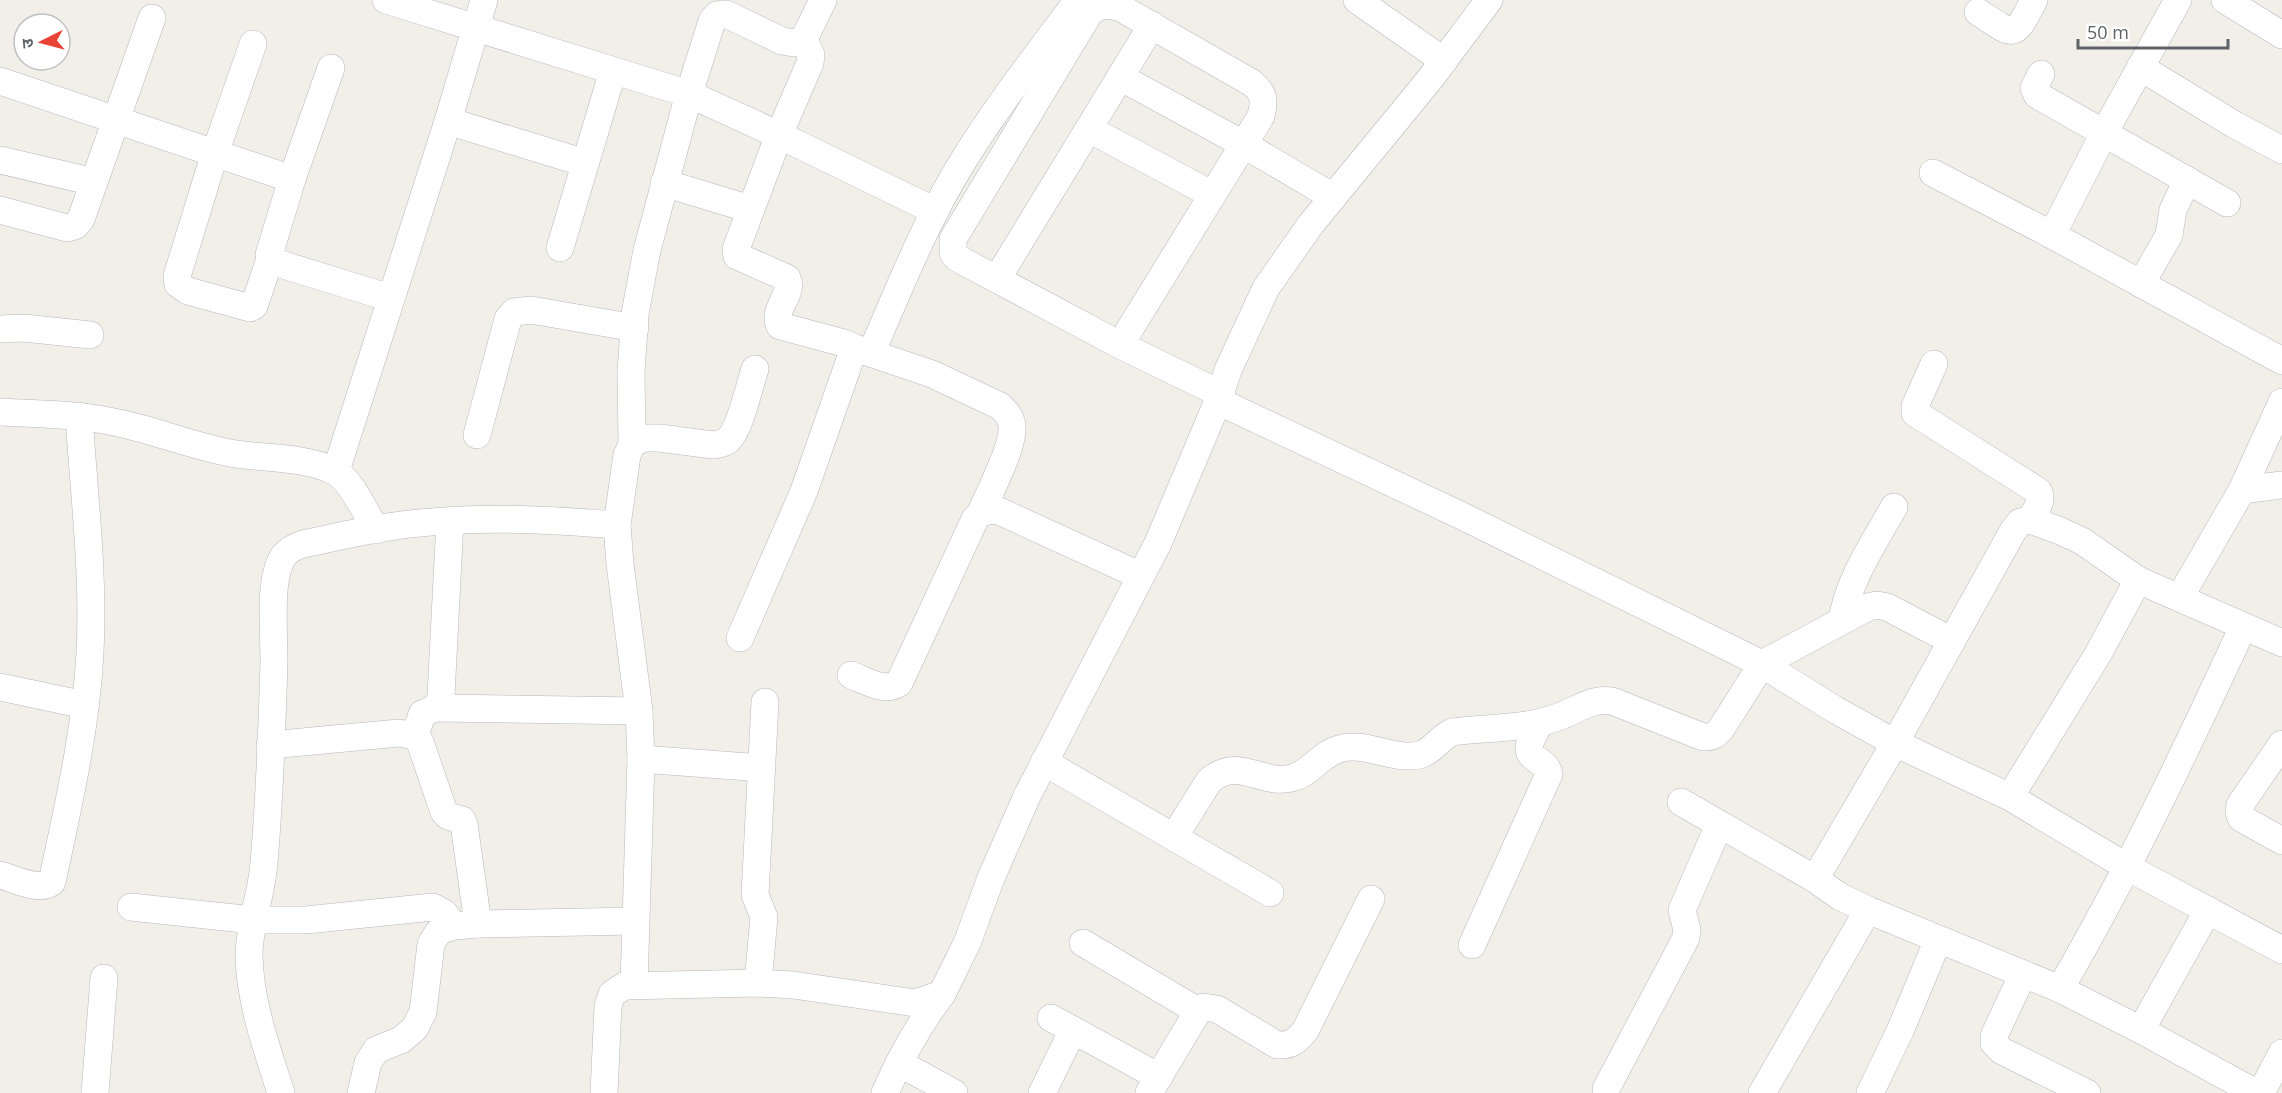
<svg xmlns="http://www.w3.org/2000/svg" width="2282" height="1093" font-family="'Open Sans','Noto Sans Devanagari',sans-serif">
<rect width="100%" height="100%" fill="#f1efe8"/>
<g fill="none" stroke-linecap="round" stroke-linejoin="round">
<g stroke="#b5b8bc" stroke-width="28">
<g id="minor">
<polyline points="386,0 689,94 779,135 935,211"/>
<polyline points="1357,0 1444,61"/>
<polyline points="2225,0 2282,35"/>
<path d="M1978,12C2015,36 2013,41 2034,0"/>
<polyline points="253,44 215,153 177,276 178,284 188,291 250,308 254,306 270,259"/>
<polyline points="2140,67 2235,125 2282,150"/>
<polyline points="331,68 292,179 269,255 274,262 390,298"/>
<polyline points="2041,74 2034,88 2037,95 2227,203"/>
<polyline points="1120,77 1243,144 1333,197"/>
<polyline points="0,81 292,179"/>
<polyline points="448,121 585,163"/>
<polyline points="1089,129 1211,194"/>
<polyline points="0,160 94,182"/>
<polyline points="1933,173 2052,235 2282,361"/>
<polyline points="664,183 750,209"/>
<polyline points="0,210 67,228 75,226 81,219 152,18"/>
<polyline points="2052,235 2104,133 2178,0"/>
<polyline points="560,248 613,71"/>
<polyline points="997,279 1152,25"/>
<polyline points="2141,284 2169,235 2173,210 2187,180"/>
<polyline points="0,329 24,328 90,335"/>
<path d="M1120,345L1261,116C1265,100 1264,93 1252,83L1121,8C1109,4 1101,4 1090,12L953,239V253L957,258L1120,345L1221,394"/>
<path d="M855,348L932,374L1000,406C1006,412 1011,417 1012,426C1014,447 990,491 981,512"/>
<path d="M871,353C892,306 911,257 935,211C973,136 1028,67 1078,0"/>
<path d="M1934,364L1915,406V413L2038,491C2044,501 2035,511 2030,520"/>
<polyline points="1218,401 1462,516 1762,664 1834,709 1895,743 2010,797 2127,867 2282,950"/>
<path d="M0,412C41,414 83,414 123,424C159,432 193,446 230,453C263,459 303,456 334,471C351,479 366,514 376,530"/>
<polyline points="477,435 508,319 514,312 531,310 635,328"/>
<polyline points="632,444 631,372 635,314 647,250 689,94 712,21 717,15 726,14 782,41 794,43 804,39 823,0"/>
<polyline points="336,471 448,121 484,0"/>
<polyline points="2242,490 2282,485"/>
<polyline points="2180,597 2242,490 2282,402"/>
<path d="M1842,621C1848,580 1874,543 1894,507"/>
<path d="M740,638L804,491L852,354L851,346L844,343L780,326C771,309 795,294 787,278L737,256L736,249L779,135L810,63L811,55L804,39"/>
<path d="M851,675C867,681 884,693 899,683L975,519C982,511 988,510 999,511L1141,576"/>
<polyline points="0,687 85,705"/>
<polyline points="436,708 639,711"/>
<path d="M415,736L422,714C433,709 439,708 441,696L450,521"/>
<polyline points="2282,744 2240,805 2239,812 2241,818 2282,841"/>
<polyline points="270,745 399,733 415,736 420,742 444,812 448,816 462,820 464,824 478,924"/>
<polyline points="641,759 762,768"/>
<polyline points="1044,762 1270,893"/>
<polyline points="2010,797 2098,654 2138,580"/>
<polyline points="1681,802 1815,879 1839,896 1868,910 2060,989 2141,1030 2256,1093"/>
<path d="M1174,837L1209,781C1239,755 1261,786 1292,778C1311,773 1321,754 1339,749C1364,740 1398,763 1422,754C1433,750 1440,738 1452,732C1489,727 1528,730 1563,715C1581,708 1592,698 1612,701L1703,737C1712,737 1715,736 1721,729L1762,664L1868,607L1877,605L1887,607L1952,641"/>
<path d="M0,875C15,879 38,892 52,882C68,807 86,730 90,653C94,575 84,494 79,416"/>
<polyline points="1815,879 1895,743 2013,531 2020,522 2030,520 2058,530 2082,541 2138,580 2282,643"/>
<polyline points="131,907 253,920 306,920 433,907 444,913 454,926"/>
<polyline points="1083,943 1198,1011"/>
<path d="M1472,945L1549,774C1546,759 1528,761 1529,747C1530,740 1536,731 1539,723"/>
<polyline points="2023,974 1994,1036 1994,1043 2002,1051 2087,1093"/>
<polyline points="758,983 764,917 755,895 765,702"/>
<path d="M634,985L641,759L639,711L620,564L617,525L627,455L632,444L644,438H659L713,445C719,444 725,444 730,438C741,425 749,387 755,369"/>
<path d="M2060,989C2128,872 2186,750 2243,627"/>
<polyline points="1051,1018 1159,1077"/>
<polyline points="2141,1030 2208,910"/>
<polyline points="899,1063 954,1093"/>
<polyline points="1606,1089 1686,938 1687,930 1682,910 1719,825"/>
<polyline points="95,1093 104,978"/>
<path d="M281,1093C267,1049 250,1003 249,956C249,924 262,894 264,862C270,796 272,728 274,662C274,638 271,597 276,576C280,557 285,550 303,544C342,536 381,526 420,523C486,516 552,520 617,525"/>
<polyline points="361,1093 368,1063 376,1050 401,1040 415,1028 423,1012 431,944 439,931 454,926 478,924 635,921"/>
<polyline points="604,1093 608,1006 612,994 624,986 758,983 793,985 915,1003 942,994 967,943 991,878 1027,796 1158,543 1218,401 1228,370 1266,288 1311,224 1430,79 1489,0"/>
<path d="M885,1093C901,1057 918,1025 942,994"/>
<polyline points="1042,1093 1073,1030"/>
<path d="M1149,1093L1198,1011L1203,1007L1217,1009L1277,1045C1291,1046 1296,1041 1305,1031L1371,899"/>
<polyline points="1762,1093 1868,910"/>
<polyline points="1870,1093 1900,1031 1938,940"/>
<polyline points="2261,1093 2282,1053"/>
</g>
</g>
<use href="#minor" stroke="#fff" stroke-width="27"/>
</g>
<g transform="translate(42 42) rotate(264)"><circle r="28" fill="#ffffff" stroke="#bfc1c3" stroke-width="1.5"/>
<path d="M0-4.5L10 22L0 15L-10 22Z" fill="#ea4335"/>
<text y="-9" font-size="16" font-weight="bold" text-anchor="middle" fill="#5f6368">उ</text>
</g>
<path d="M2078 39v9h150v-9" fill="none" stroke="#5f6368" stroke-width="3"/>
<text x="2087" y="39" font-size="18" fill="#5f6368" stroke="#ffffff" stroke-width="4.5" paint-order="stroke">50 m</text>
</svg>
